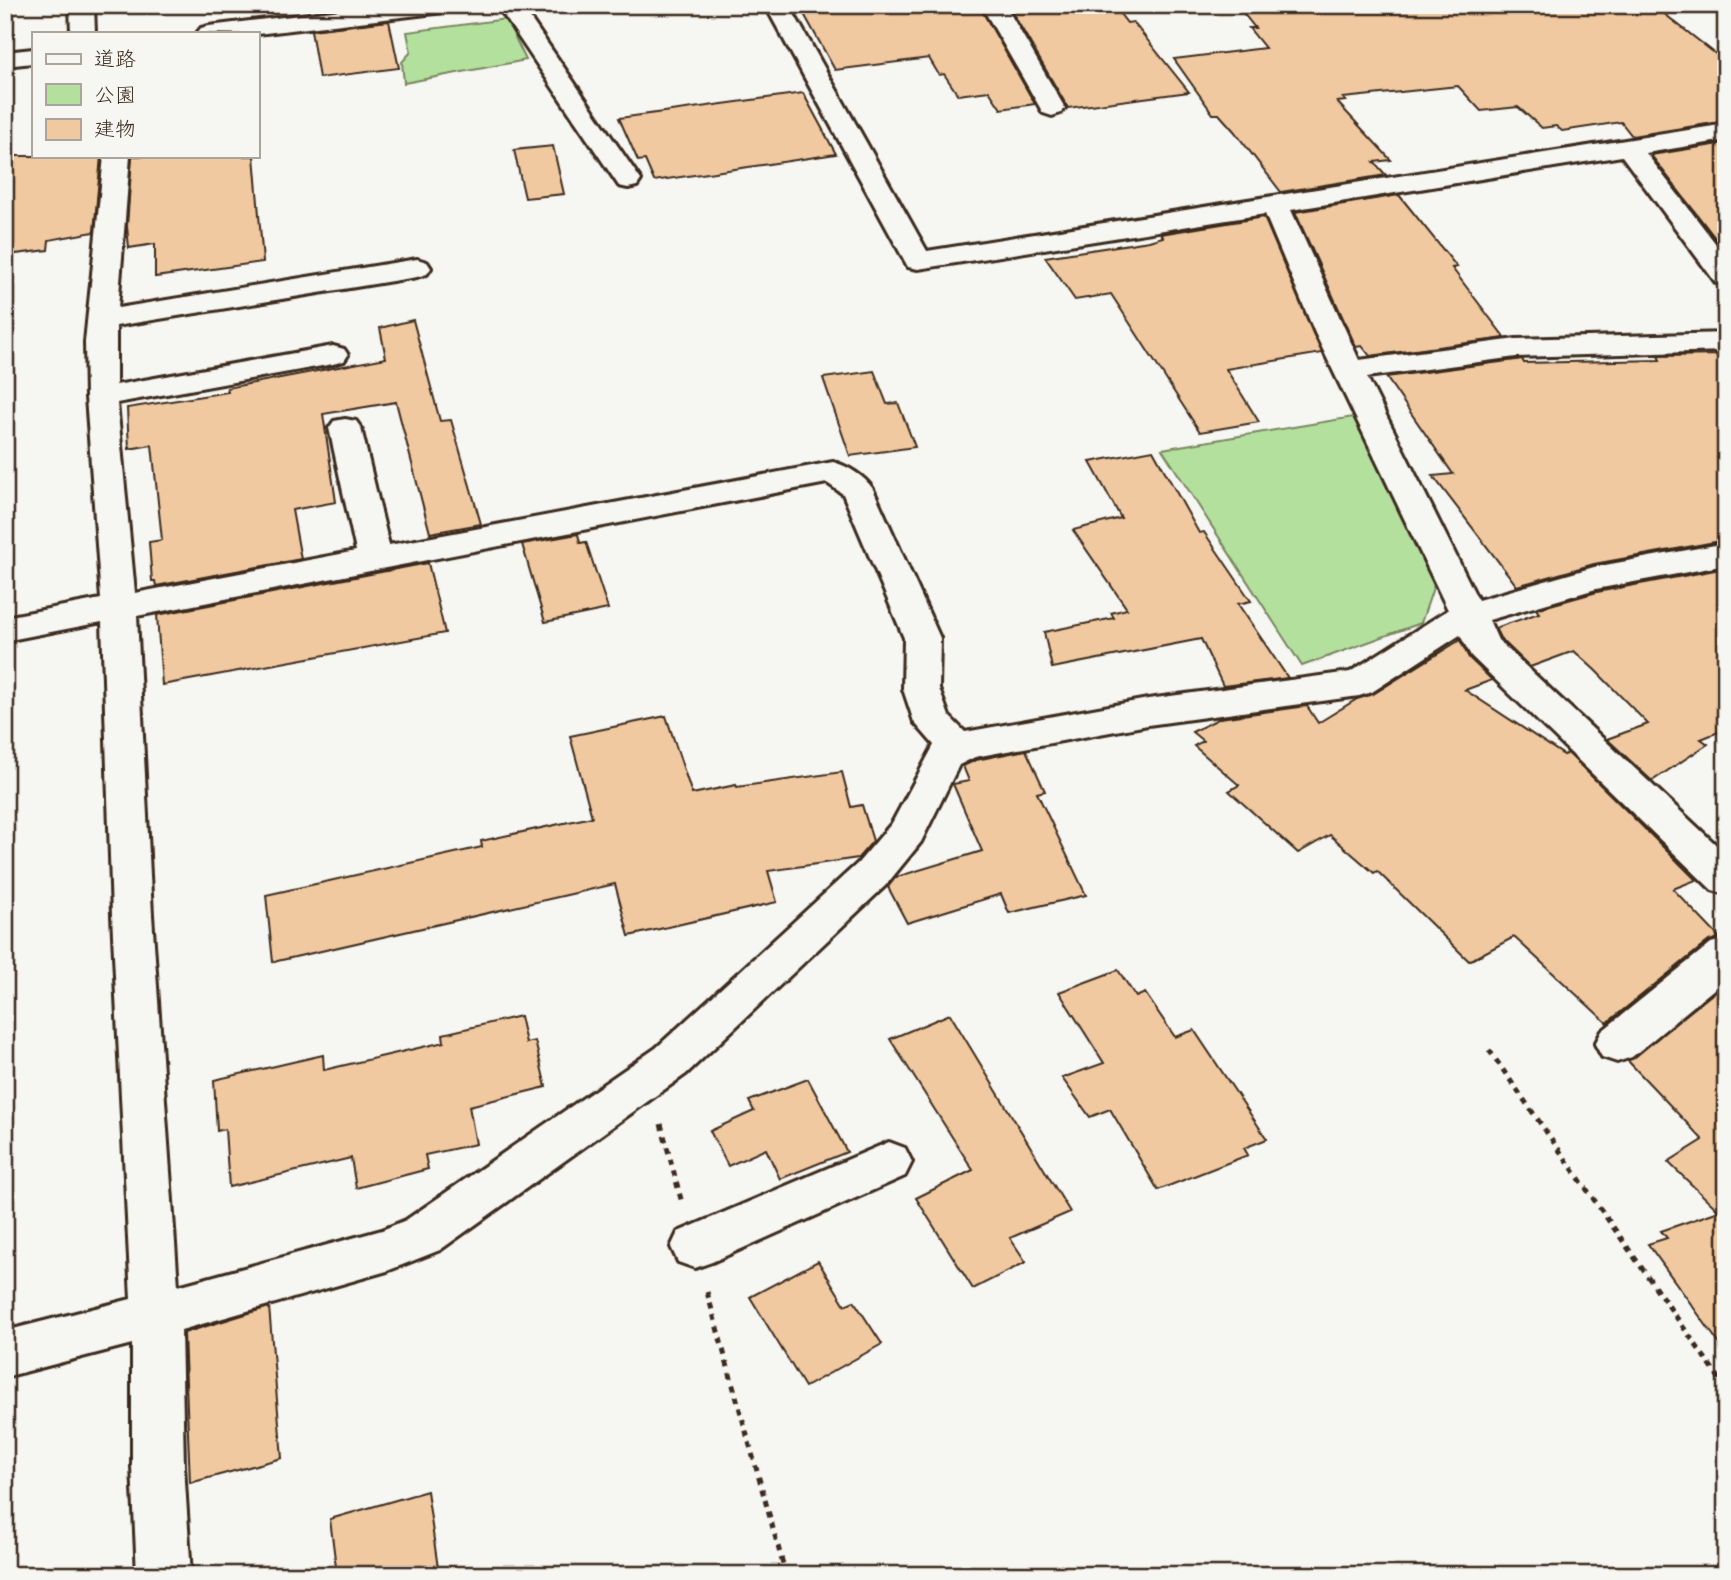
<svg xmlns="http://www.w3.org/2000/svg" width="1731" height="1580" font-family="'Patrick Hand','Klee One',sans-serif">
<rect width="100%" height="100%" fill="#f6f6f2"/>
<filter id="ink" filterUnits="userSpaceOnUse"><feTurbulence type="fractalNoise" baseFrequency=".0143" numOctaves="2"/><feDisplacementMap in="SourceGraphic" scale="14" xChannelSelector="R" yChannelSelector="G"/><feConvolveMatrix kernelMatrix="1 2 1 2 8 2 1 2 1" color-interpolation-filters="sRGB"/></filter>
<g filter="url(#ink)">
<g fill="#b4e09e" stroke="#78855e" stroke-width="2">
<polygon points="506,19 526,60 404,83 402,62 411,52 407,32"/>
<polygon points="1359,416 1435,582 1421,623 1302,666 1162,449"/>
</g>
<g fill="#f0c9a0" stroke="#3b2a1e" stroke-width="2">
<polygon points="799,5 979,5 1035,104 1001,109 989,91 958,95 944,74 939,75 929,58 835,70"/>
<polygon points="1008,5 1113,5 1127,23 1133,22 1189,92 1068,108"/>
<polygon points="1281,5 1653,5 1726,62 1726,121 1632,136 1621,122 1562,131 1556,126 1542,128 1518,107 1481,111 1458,86 1343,98 1346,101 1337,102 1391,160 1374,162 1386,175 1281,192 1234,131 1219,114 1213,114 1174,59 1265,48 1249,28 1255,28 1240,9"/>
<polygon points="389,21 399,68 319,78 311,30"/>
<polygon points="803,93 836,154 654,181 645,160 638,161 619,118"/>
<polygon points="1726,143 1726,252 1651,155"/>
<polygon points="553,146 564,194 525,198 514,150"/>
<polygon points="5,156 101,156 94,232 49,240 48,250 7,255 11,215 5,216"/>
<polygon points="132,156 254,156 263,262 155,277 155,244 129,248 127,226"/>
<polygon points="1399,195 1457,267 1452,268 1505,338 1370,356 1362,346 1356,347 1295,212"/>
<polygon points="1264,217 1322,353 1226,369 1259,422 1200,432 1111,294 1075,300 1045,257 1149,241 1163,237 1161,234"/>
<polygon points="413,320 440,421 451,420 481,524 430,533 396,402 323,414 336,502 292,510 301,559 156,586 155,581 152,581 149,542 162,540 152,445 129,449 127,408 228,392 227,388 386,358 380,328"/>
<polygon points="1726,355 1726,540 1594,564 1517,586 1433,476 1453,474 1386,377 1516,360 1522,359 1524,363 1660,360 1658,356"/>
<polygon points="874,371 887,404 898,403 915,447 850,456 823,378"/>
<polygon points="1153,450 1199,533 1204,532 1251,601 1238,604 1288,678 1223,686 1201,639 1052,668 1044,632 1114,618 1111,613 1127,609 1073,530 1121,518 1090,462"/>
<polygon points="578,534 580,543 586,542 608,609 545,622 522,544"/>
<polygon points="428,563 445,633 162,685 157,615"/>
<polygon points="1726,568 1726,729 1701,739 1708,744 1652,781 1607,739 1648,724 1595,670 1574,651 1530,667 1500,638 1495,628 1539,613 1536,609 1597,592"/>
<polygon points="1460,640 1469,658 1492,680 1465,690 1564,755 1568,753 1641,825 1696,880 1673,889 1720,938 1709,941 1607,1023 1514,937 1469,961 1377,871 1374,873 1330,835 1298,853 1229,791 1239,785 1194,746 1203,741 1192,732 1220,718 1307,706 1318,723 1357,699 1373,694"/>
<polygon points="666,716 692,794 736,785 737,787 842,772 851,807 862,805 873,841 858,858 768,871 777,902 629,936 615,884 273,962 266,895 482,847 481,841 592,817 570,736"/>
<polygon points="1026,750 1045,791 1037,793 1086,895 1009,913 1001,894 907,923 888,887 896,877 982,851 953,784 969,781 963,766 976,760"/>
<polygon points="1118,970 1136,997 1145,993 1175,1037 1194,1030 1267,1139 1244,1148 1248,1155 1158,1190 1110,1109 1090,1117 1062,1078 1104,1063 1059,992"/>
<polygon points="1726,983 1726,1353 1648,1244 1667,1238 1661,1231 1719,1211 1668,1162 1703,1140 1628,1061"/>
<polygon points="950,1014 1070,1212 1010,1238 1026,1262 973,1289 916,1198 973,1170 890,1039"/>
<polygon points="520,1016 526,1043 535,1041 546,1087 469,1106 476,1144 425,1155 428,1169 356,1188 351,1158 229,1187 225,1129 217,1131 214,1080 323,1055 324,1070 444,1042 443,1034"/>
<polygon points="808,1079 847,1152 780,1179 766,1149 728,1166 710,1131 754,1111 749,1101"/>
<polygon points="818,1261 845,1305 854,1301 882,1344 805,1387 750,1297"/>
<polygon points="269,1307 282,1458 190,1483 184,1333"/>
<polygon points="427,1491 439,1575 337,1575 330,1519"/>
</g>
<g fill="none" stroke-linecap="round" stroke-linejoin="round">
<g stroke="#3b2a1e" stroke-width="6">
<g id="minor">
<polygon points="70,5 94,5 95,33 71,33"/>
<polygon points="383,5 456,5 452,10 444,12 257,34 197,33 201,28 209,26"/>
<polygon points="497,5 521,5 641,180 637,186 628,188 619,186"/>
<path d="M765,5H789L927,251L1726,124V140L1646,153L1726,257V286L1716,283L1622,156L1291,210L1359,360L1516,339L1726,333V351L1516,357L1367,377L1478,600L1594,567L1726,543V565L1596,589L1489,620L1498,640L1726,854V894L1712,890L1471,656L1460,635L1372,692L1359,696L1148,725L975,757L959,765L921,842L886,885L686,1074L440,1250L387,1271L181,1330L184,1466L191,1575H137L132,1466V1344L5,1377V1331L131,1299L112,915L102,622L5,641V617L101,599L86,397L85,342L104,156H130L118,308L417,259L427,262L431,268L427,274L417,277L116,326V385L333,346L344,349L348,355L344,361L333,364L117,403L135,593L356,551L329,428L334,421L345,419L356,421L361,428L389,545L833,462C848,466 864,476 873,489L940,638L939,689L949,716L965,732L1148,699L1350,672L1448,610L1315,333L1265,214L918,269L908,267ZM827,483L843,494L904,638L903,689L914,722L934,745L892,823L858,863L656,1048L406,1220L382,1230L178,1286L152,915L137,616Z"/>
<polygon points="981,5 1005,5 1065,108 1061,113 1052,116 1043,113"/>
<polygon points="33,49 33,63 5,66 5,52"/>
<polygon points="1726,939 1726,979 1632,1057 1617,1062 1602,1057 1595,1044 1602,1031 1711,943"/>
<polygon points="889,1142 905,1148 912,1162 905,1176 712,1262 695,1268 678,1262 671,1247 678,1232"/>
</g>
</g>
<g stroke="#3b2a1e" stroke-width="5" stroke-dasharray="6 6" stroke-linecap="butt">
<polyline points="1489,1050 1726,1388"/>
<polyline points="661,1124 682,1203"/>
<polyline points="707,1292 786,1575"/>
</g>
<use href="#minor" fill="#f6f6f2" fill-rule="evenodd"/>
</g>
</g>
<rect width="1731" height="1580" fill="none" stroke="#f6f6f2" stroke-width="28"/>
<rect x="14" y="14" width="1703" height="1552" fill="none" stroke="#3b2a1e" stroke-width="2.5" filter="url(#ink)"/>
<rect x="32" y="32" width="228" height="126" fill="#f6f6f2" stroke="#aba49d" stroke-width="2"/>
<rect x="46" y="54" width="35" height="10" fill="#f6f6f2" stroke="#aba49d" stroke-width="2"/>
<text x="94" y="66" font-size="21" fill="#3b2a1e">道路</text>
<rect x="46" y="84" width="35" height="21" fill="#b4e09e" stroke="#aba49d" stroke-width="2"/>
<text x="94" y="102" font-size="21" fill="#3b2a1e">公園</text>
<rect x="46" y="119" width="35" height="21" fill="#f0c9a0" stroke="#aba49d" stroke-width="2"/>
<text x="94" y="136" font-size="21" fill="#3b2a1e">建物</text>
</svg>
